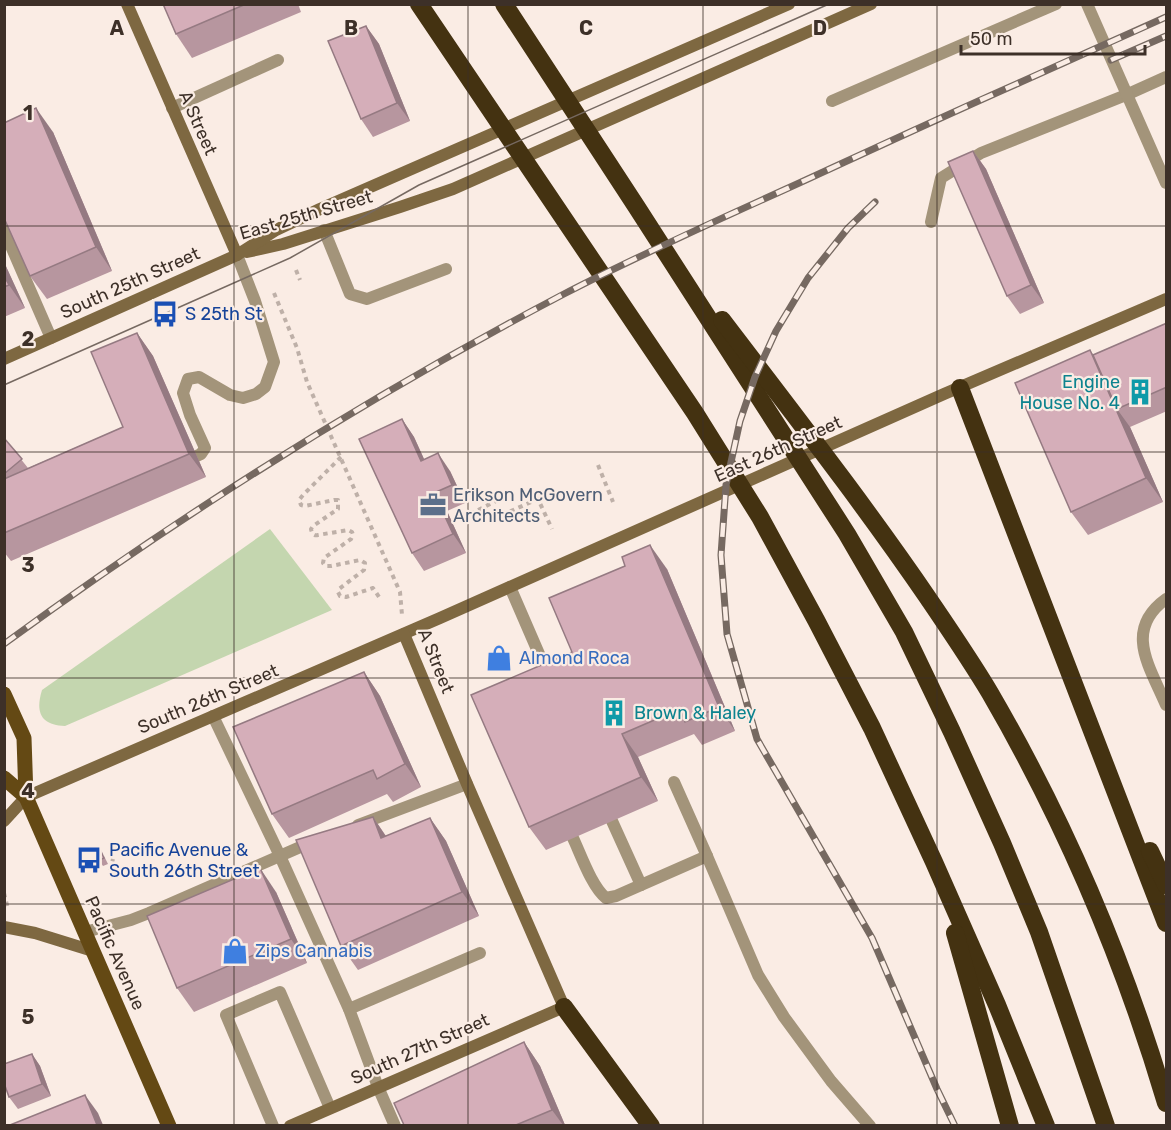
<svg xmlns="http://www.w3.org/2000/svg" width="1171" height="1130" font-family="Rubik,sans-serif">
<rect width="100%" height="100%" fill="#faece4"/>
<path fill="#c4d6af" d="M270,529L332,610L65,726C41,725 35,713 42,690Z"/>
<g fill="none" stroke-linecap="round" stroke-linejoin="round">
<g stroke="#beb0a8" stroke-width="4" stroke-dasharray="4.5 4.5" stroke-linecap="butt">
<polyline points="296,270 300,280"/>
<polyline points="274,293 297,348 307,382 400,592 402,615"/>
<path d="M341,457L303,495L299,500L301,505L305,506L334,500H338V509L313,526L311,529C312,534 314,536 318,535L348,530L352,532L353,535L351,539L324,558L323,563L326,566H331L360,560L365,563L364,570L339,589L338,592L340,596L346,597L373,588L381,600"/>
<polyline points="598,465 613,502"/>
<polyline points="502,515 538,499 552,529"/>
<polyline points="462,518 496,501"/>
<polyline points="110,870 113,859"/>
<polyline points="4,893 8,909"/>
</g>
<g stroke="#a3947a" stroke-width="12">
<polyline points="832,101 1056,4"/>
<polyline points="172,108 278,60"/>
<polyline points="931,222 941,178 981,153 1126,95 1166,77"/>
<polyline points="4,230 51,338"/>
<polyline points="324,230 350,294 367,299 446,269"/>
<polyline points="181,463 201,454 205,448 190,415 183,393 188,379 199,377 230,395 243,398 256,394 265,387 274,362 255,301 237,255"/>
<polyline points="510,587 549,677"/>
<path d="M1166,599C1123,630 1150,667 1166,705"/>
<polyline points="213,716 280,856 349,1009 378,1087 395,1126"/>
<polyline points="674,782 707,856"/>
<polyline points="612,821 641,885"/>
<polyline points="358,825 467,784"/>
<path d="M573,838C581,855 592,887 606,898L616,896L707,856L758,975L784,1017L831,1081L870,1126"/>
<polyline points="85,932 131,920 149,913 314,841"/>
<polyline points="349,1009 480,953"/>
<polyline points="273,1126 226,1015 280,992 330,1108"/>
</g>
<polyline stroke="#a3947a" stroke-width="12" points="1087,4 1166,183"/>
<g stroke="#7e6841" stroke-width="12">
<polyline points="127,4 237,255"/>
<polyline points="247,252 283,244 400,207 453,189 871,4"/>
<polyline points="4,359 237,255 276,230 320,209 789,4"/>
<polyline points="4,821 26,797 440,618 944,394 1166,299"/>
<polyline points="4,927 35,933 93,951"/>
<polyline points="290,1126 564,1007 467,784 404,634"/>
</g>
<g stroke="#644914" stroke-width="15">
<polyline points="4,694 24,738 26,797 169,1126"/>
<polyline points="4,778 26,797"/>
</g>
<g stroke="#443211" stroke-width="18">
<polyline points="419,4 695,413 760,517 816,620 872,728 934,862 997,1005 1046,1126"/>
<polyline points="504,4 636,206 847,534 904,632 952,732 1002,843 1039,932 1106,1126"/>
<path d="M722,320C792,412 863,503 928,598C949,629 971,661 990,693C1065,822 1124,961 1166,1103"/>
<polyline points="960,388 1166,923"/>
<polyline points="1150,851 1166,885"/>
<polyline points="955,933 1010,1126"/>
<polyline points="564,1007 651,1126"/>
</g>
<polyline stroke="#766961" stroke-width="1.5" points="4,385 290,258 419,185 829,4"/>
<g stroke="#766961" stroke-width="7">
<g id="rail">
<polyline points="1111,60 1166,36"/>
<polyline points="875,202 848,228 808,278 776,331 755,377 740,421 726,485 721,555 727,634 757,739 872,938 937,1089 955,1126"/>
<path d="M4,644C182,514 368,397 562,295C639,255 718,220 797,184C871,150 946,115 1021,82C1069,60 1118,39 1166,17"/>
</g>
</g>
<use href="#rail" stroke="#faece4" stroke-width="4.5" stroke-dasharray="14" stroke-linecap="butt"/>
</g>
<g fill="#b7969f">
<polygon points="163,4 298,4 301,12 192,58 176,34"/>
<polygon points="366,26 379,44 410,121 373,137 361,119"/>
<polygon points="53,132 112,271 47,299 30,276"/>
<polygon points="973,151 986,169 1044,303 1020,314 1007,296"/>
<polygon points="4,262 25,308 4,317"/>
<polygon points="1167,323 1167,411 1130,427 1163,502 1088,535 1071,512 1093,355"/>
<polygon points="137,333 153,356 206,477 11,561 4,552 4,438 28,468 123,427"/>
<polygon points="402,419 414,437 424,459 450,471 465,503 447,511 466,553 424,571 412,553"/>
<polygon points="667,569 735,731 702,745 694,734 638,757 658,801 546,850 529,827 572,652"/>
<polygon points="364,672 380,696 421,787 393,802 387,794 289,838 272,814"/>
<polygon points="373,817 386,836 430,818 446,841 479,916 358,970 341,946"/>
<polygon points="104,856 108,864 103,866 99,860"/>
<polygon points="276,892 307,963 194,1012 177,988"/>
<polygon points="524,1042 540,1066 565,1125 404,1125"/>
<polygon points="32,1054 40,1066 51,1096 18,1109 9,1097"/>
</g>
<g fill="#957a82">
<polygon points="366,26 379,44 410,121 397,103"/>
<polygon points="36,108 53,132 112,271 96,247"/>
<polygon points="973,151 986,169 1044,303 1031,285"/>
<polygon points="4,262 25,308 9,285 4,276"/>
<polygon points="137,333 153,356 206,477 189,454"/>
<polygon points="1090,350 1106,373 1117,409 1130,427 1163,502 1146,478"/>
<polygon points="402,419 414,437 433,479 421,461"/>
<polygon points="438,453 450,471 465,503 452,485"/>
<polygon points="434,493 447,511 466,553 453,534"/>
<polygon points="650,545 667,569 735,731 719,707"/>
<polygon points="364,672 380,696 421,787 405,764"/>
<polygon points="622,734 638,757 658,801 641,777"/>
<polygon points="373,817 389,841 381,838"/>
<polygon points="430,818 446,841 479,916 462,892"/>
<polygon points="260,868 276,892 307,963 291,939"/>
<polygon points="524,1042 540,1066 565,1125 563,1125 552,1110"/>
<polygon points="32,1054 40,1066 51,1096 42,1084"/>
<polygon points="85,1095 98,1113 103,1125 97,1125"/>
</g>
<g fill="#d5aeb9" stroke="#957a82" stroke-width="1.5">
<polygon points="163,4 246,4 176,34"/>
<polygon points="366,26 397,103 361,119 328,41"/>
<polygon points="36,108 96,247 30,276 4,218 4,123"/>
<polygon points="973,151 1031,285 1007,296 948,162"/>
<polygon points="4,276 9,285 4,287"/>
<polygon points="1167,323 1167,387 1117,409 1093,355"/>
<polygon points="137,333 189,454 4,533 4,479 123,427 91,352"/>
<polygon points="1090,350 1146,478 1071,512 1015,383"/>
<polygon points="402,419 421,461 438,453 452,485 434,493 453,534 412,553 359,439"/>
<polygon points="4,438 22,459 4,474"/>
<polygon points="650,545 719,707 685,722 680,709 622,734 641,777 529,827 471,695 572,652 549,598 625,566 622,557"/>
<polygon points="364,672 405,764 377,779 373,770 272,814 233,727"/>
<polygon points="373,817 381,838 430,818 462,892 341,946 296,840"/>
<polygon points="100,849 104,858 99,860 95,852"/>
<polygon points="260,868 291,939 177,988 147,916"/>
<polygon points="524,1042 552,1110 516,1125 404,1125 394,1103"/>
<polygon points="32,1054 42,1084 9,1097 4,1083 4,1064"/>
<polygon points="85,1095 97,1125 10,1125"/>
</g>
<path fill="none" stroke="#3d3028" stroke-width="1.5" stroke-opacity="0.55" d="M234,4V1126M468,4V1126M703,4V1126M937,4V1126M4,226H1166M4,452H1166M4,678H1166M4,904H1166"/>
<defs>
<g id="bus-bare" transform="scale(2.07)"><path d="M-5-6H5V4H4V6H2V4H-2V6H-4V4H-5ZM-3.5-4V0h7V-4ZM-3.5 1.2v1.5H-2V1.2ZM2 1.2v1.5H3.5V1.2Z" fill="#1a4fb4" stroke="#faece4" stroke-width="2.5" paint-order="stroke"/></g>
<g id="building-bare" transform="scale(2.07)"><path d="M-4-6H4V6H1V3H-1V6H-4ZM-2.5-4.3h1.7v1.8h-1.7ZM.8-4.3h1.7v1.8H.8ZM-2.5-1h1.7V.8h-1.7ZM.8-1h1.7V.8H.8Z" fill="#0f9aa8" stroke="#faece4" stroke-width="2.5" paint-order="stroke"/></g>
<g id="office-bare" transform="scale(2.07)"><path d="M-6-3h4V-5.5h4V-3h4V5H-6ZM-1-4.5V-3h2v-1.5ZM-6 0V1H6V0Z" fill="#5c6f8a" stroke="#faece4" stroke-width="2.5" paint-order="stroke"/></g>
<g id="shop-bare" transform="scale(2.07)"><path d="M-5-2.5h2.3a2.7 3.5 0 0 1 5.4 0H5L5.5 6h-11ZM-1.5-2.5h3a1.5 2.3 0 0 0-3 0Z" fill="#3f7fe0" stroke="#faece4" stroke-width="2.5" paint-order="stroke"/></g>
</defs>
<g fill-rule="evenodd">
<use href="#bus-bare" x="165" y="314"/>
<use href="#building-bare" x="1140" y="392"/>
<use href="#office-bare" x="433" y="505"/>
<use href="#shop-bare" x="499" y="658"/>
<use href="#building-bare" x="614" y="713"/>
<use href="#bus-bare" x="89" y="860"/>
<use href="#shop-bare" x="235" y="951"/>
</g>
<g text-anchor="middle" stroke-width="4.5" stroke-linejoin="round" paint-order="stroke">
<g font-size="18" fill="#3d3028" stroke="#faece4">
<text transform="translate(198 123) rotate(66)" y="6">A Street</text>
<text transform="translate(306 215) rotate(-16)" y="6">East 25th Street</text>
<text transform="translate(130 283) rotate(-24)" y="6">South 25th Street</text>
<text transform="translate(778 449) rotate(-24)" y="6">East 26th Street</text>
<text transform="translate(436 661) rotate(68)" y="6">A Street</text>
<text transform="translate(208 699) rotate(-23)" y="6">South 26th Street</text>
<text transform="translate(115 953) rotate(66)" y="6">Pacific Avenue</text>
<text transform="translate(420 1049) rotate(-24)" y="6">South 27th Street</text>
</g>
<g font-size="18" fill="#164399" stroke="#faece4" text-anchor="start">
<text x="185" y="320">S 25th St</text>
<text x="109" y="856">Pacific Avenue &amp;<tspan x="109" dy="21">South 26th Street</tspan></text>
</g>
<g font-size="18" fill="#0d838f" stroke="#faece4" text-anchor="end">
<text x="1120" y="388">Engine<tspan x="1120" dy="21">House No. 4</tspan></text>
<text x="634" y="719" text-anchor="start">Brown &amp; Haley</text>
</g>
<g font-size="18" fill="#4e5e75" stroke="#faece4" text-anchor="start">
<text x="453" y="501">Erikson McGovern<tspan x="453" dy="21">Architects</tspan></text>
</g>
<g font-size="18" fill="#366cbe" stroke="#faece4" text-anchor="start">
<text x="519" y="664">Almond Roca</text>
<text x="255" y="957">Zips Cannabis</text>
</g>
</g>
<g font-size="20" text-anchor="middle" font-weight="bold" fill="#3d3028" stroke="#faece4" stroke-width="4.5" stroke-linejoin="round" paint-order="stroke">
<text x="117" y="35">A</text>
<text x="351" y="35">B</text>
<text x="586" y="35">C</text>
<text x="820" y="35">D</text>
<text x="28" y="120">1</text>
<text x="28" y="346">2</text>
<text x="28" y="572">3</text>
<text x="28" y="798">4</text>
<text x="28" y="1024">5</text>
</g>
<rect width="1171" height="1130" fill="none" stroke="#3d3028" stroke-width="12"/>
<path d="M961 45v9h184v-9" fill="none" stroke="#3d3028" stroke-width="3"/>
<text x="970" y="45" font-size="18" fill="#3d3028" stroke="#faece4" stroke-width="4.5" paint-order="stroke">50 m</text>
</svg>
